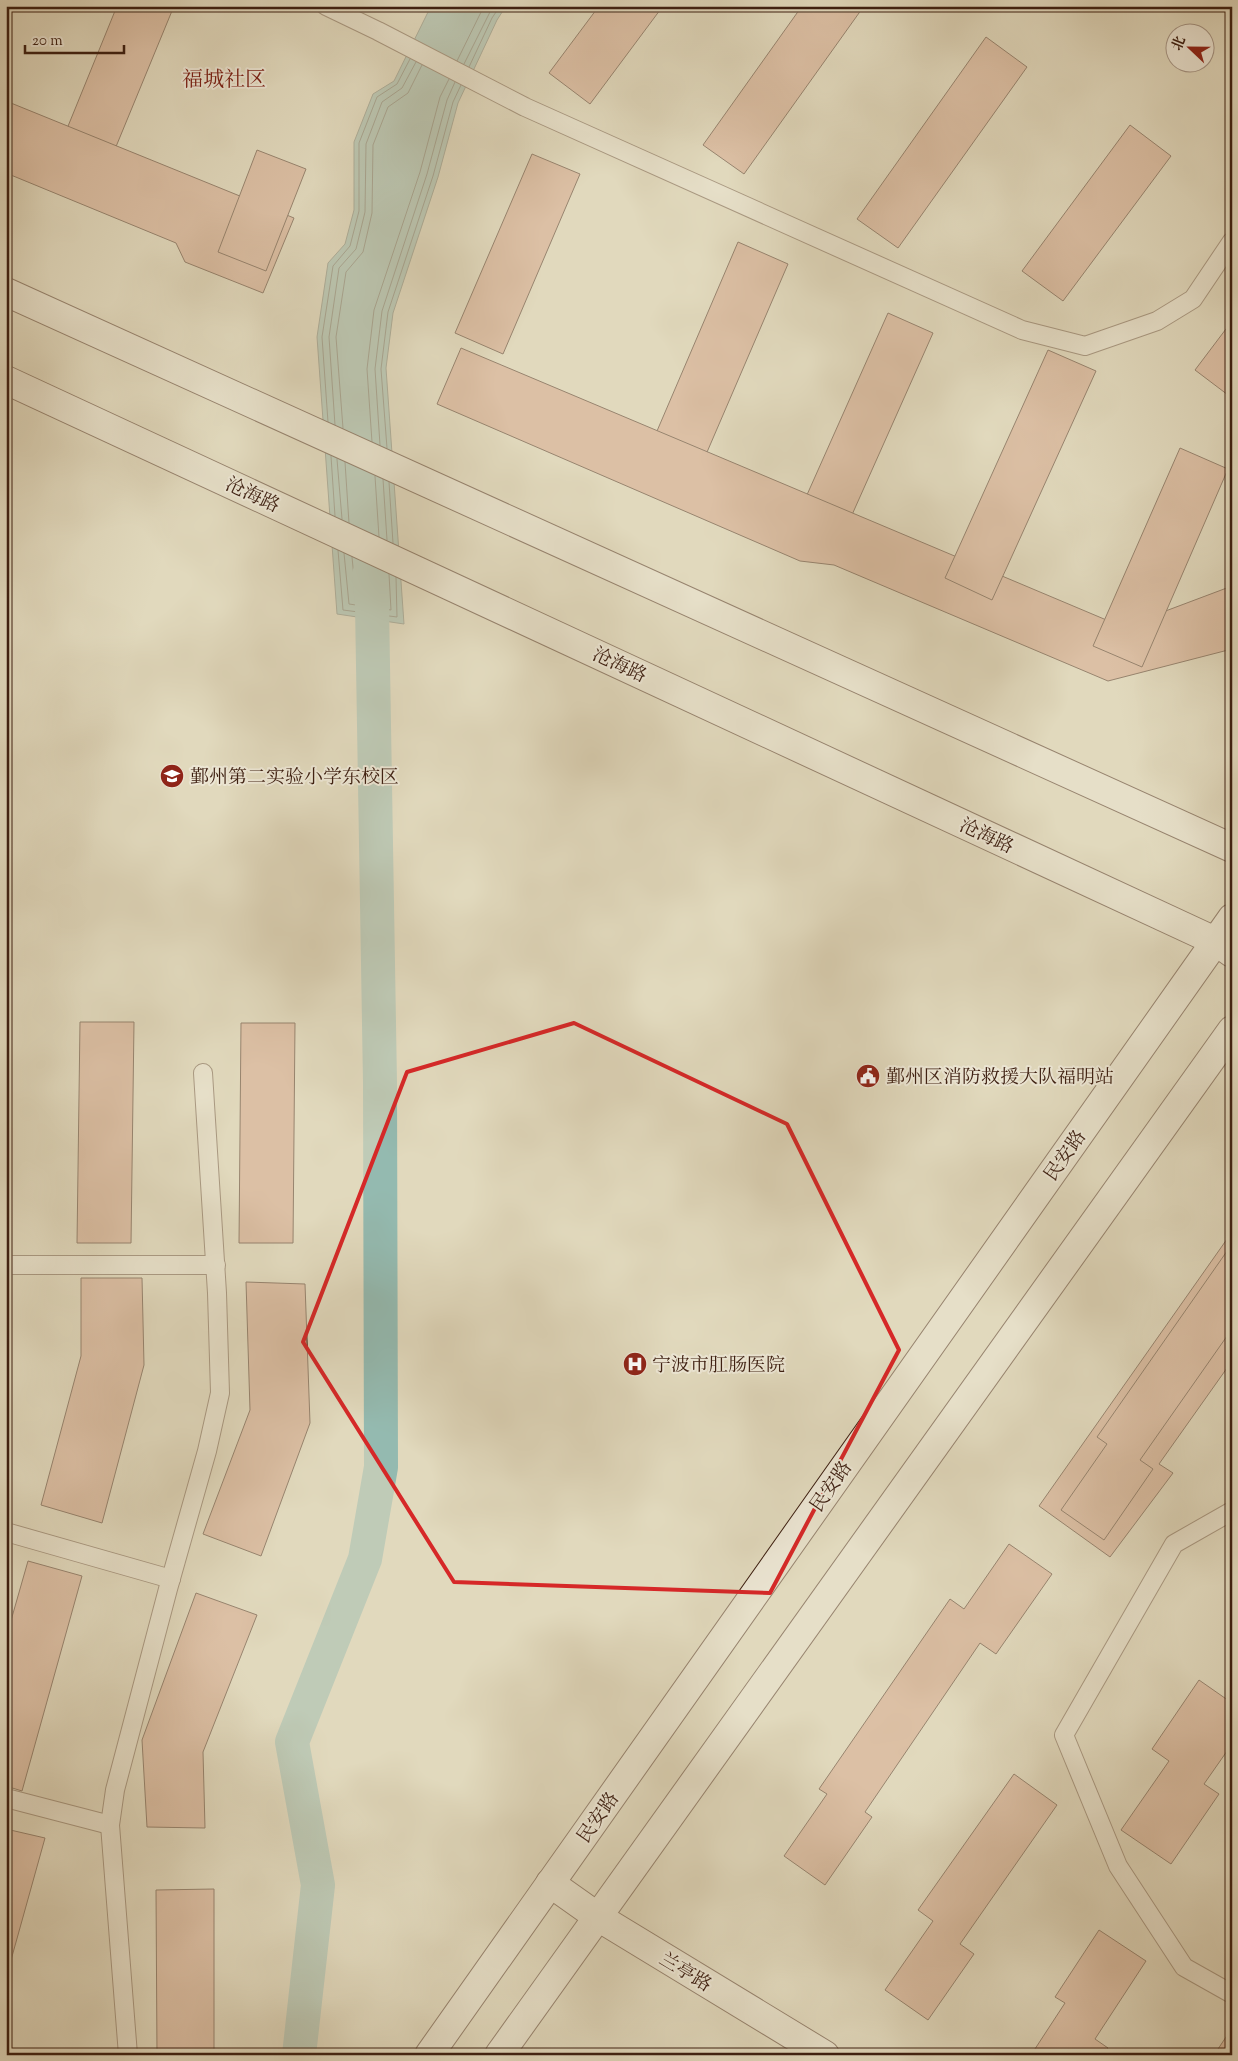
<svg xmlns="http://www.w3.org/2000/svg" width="1238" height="2061" font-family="'Sorts Mill Goudy','Noto Serif SC',serif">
<rect width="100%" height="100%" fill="#e1d9bd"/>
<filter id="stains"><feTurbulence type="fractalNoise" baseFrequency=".004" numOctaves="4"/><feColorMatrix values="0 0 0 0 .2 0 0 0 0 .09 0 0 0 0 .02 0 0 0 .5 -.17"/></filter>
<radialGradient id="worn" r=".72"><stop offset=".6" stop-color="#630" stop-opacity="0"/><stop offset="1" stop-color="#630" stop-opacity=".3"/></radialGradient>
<polygon fill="#94bab0" stroke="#717c70" points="431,6 506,6 497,20 458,103 438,177 393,313 386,368 404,624 337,614 317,337 328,263 345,244 354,210 354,142 373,94 394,81"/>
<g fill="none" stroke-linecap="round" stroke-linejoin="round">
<g stroke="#686c60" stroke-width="1">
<polyline points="457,61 484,6"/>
<polyline points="464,64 493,6"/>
<polyline points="469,67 492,18 500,6"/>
<polyline points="328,422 322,337 333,266 350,246 359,211 359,143 377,97 397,84 410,59"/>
<polyline points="335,425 329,337 339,268 356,249 365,212 366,144 382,102 402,88 416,62"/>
<polyline points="343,428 336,337 346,272 363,252 372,213 373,145 388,107 408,93 422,65"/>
<polyline points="372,442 367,369 374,310 420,172 440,97 449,79"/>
<polyline points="380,445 375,369 382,311 427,174 447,100 455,82"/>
<polyline points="387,448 381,369 388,312 433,176 453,102 461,85"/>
<polyline points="331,456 335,516"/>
<polyline points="337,459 342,519"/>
<polyline points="345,462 349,523"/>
<polyline points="375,476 379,537"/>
<polyline points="383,479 387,540"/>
<polyline points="389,482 393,543"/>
<polyline points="338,550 343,610 397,617 396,577"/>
<polyline points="344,553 349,604 391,610 389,574"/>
<polyline points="352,557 356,598 383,601 382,571"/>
</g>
<polyline stroke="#94bab0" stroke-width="34" points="299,2055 318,1885 292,1742 365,1559 381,1467 380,1083 372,605 369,575"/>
</g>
<g fill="#d6a387" stroke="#3d1f11">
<polygon points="117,6 174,6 101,183 53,163"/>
<polygon points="599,6 663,6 590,104 549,73"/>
<polygon points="802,6 864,6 744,174 703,145"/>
<polygon points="1217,6 1232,6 1232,16"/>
<polygon points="986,37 1027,67 898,248 857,219"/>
<polygon points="6,101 294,218 263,293 185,262 176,243 6,173"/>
<polygon points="1130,125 1171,156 1063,301 1022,271"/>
<polygon points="257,150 306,169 266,271 218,252"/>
<polygon points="532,154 580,174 503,354 455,333"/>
<polygon points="738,242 788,264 692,487 642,466"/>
<polygon points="888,313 933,333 839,544 794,524"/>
<polygon points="1232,321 1232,398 1195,370"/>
<polygon points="461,348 1123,627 1232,586 1232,649 1108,681 834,565 800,561 437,404"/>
<polygon points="1048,350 1096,371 992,600 945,578"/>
<polygon points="1180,448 1228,469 1142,667 1093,646"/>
<polygon points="80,1022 134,1022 131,1243 77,1243"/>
<polygon points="241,1023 295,1023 293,1243 239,1243"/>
<polygon points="1232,1232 1232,1361 1159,1464 1173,1473 1110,1557 1039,1506"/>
<polygon points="1232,1244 1232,1329 1140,1460 1153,1469 1104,1540 1061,1510 1107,1444 1097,1437"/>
<polygon points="81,1278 142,1278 144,1365 102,1523 41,1505 81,1356"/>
<polygon points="246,1282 305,1284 310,1423 261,1556 203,1534 250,1410"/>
<polygon points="1009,1544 1052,1574 996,1654 980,1643 865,1812 872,1817 825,1885 784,1856 827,1794 819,1789 950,1599 964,1609"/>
<polygon points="28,1561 82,1576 22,1791 6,1786 6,1638"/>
<polygon points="196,1593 257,1615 203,1752 205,1828 147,1827 142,1740"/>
<polygon points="1199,1680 1232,1703 1232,1744 1204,1784 1219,1794 1171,1864 1121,1830 1169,1761 1152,1749"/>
<polygon points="1014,1774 1057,1805 960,1944 974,1954 928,2020 885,1990 933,1921 918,1910"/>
<polygon points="6,1829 45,1838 6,1978"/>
<polygon points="214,1889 214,2055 157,2055 156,1890"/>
<polygon points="1099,1930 1146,1961 1095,2039 1108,2048 1103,2055 1031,2055 1065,2003 1055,1997"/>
<polygon points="1232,2028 1232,2055 1214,2055"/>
</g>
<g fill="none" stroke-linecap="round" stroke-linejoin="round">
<g stroke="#664e3c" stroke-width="20">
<g id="lane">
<polyline points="326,6 378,31 525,107 1022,330 1085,346 1157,321 1193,299 1232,241"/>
<polyline points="6,1265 216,1265"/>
<polyline points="1232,1511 1174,1544 1064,1735 1118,1866 1184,1967 1232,1994"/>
<polyline points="6,1532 171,1579"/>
<polyline points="6,1798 110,1825"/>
<polyline points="128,2055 110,1825 115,1790 168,1589 207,1451 220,1393 217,1293 203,1073"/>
</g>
</g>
<g stroke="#3d1f11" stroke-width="30">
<g id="secondary">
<polyline points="6,292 1232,848"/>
<polyline points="6,380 1215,941 1232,953"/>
<polyline points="550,1883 598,1917 825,2055"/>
<polyline points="429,2055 1232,918"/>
<polyline points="499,2055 1232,1030"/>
</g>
</g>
<use href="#lane" stroke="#ece6d4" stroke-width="18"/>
<use href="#secondary" stroke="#ece6d4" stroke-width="28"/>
</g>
<path d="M0 0H1238V2061H0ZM574,1023L787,1124L899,1350L770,1593L454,1582L303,1342L407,1072Z" fill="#e1d9bd" fill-opacity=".55" fill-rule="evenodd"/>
<path fill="none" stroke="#d62828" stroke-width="4" stroke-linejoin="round" d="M574,1023L787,1124L899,1350L770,1593L454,1582L303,1342L407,1072Z"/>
<defs>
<g id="school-disc" transform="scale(1.25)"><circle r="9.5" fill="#8f2418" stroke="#ece6d4"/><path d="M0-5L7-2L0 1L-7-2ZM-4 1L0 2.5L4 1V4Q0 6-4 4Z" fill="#fff"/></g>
<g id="civic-disc" transform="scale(1.25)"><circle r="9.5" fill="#8f2418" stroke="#ece6d4"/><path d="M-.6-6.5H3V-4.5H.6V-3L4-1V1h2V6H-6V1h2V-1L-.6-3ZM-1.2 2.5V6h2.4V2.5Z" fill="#fff"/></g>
<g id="hospital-disc" transform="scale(1.25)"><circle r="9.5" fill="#8f2418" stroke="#ece6d4"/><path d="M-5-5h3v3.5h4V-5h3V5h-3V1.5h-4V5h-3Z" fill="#fff"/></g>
</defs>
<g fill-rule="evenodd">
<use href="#school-disc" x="172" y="776"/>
<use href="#civic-disc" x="868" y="1076"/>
<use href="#hospital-disc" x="635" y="1364"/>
</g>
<g text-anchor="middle" stroke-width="4" stroke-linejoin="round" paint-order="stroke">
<g font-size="19" fill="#3d1f11" stroke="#ece6d4">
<text transform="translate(253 494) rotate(25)" y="7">沧海路</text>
<text transform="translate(620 664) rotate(25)" y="7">沧海路</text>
<text transform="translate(987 835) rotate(25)" y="7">沧海路</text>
<text transform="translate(1064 1155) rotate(-55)" y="7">民安路</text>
<text transform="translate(830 1486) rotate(-55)" y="7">民安路</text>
<text transform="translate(597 1817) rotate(-55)" y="7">民安路</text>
<text transform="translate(686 1971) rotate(31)" y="7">兰亭路</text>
</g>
<g font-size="19" fill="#3d1f11" stroke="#ece6d4" text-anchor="start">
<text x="190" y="783">鄞州第二实验小学东校区</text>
<text x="886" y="1083">鄞州区消防救援大队福明站</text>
<text x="652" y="1371">宁波市肛肠医院</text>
</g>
<g font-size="21" fill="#7a1f14" stroke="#ece6d4">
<text x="224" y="86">福城社区</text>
</g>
</g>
<rect width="1238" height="2061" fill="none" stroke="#e1d9bd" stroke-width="25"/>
<rect x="8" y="8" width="1223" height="2046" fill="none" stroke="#3d1f11" stroke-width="2.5"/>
<rect x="12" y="12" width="1213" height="2036" fill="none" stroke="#3d1f11"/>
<g transform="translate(1190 48) rotate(292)"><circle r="24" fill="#ece6d4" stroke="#a69686"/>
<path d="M0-4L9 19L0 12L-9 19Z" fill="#8f2418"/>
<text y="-8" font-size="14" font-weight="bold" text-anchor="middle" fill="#3d1f11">北</text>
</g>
<path d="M25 45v8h99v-8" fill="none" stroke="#3d1f11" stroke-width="2.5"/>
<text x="32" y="45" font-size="15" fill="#3d1f11" stroke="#ece6d4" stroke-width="4" paint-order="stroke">20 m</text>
<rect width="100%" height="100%" filter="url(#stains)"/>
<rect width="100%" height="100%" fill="url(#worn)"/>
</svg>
